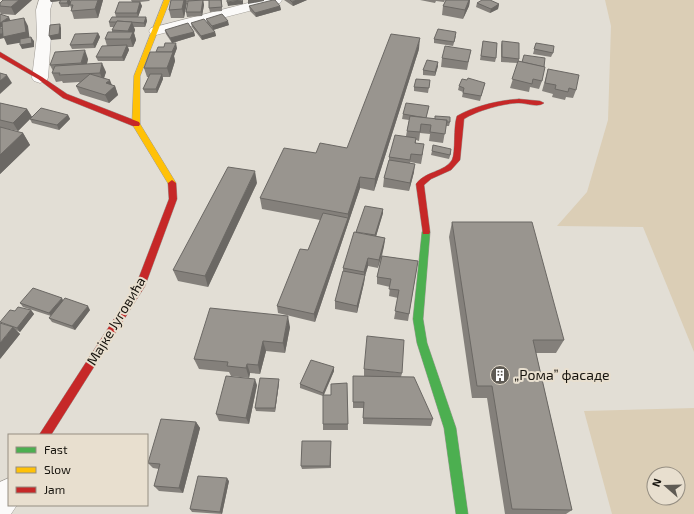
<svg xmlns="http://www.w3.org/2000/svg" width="694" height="514" font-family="'Exo 2',sans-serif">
<rect width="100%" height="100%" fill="#e2ded5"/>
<g fill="#dbceb6" fill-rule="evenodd">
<polygon points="605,0 694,0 694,352 643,227 557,226 587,192 608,120 611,26"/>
<path d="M694,408V514H612L584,411ZM654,474H678V498H654Z"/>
</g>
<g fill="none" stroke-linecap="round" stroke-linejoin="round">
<g stroke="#9f9b95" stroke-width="1">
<g id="street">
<polygon points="39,0 53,0 50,10 51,36 48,78 46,81 40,83 34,81 32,78 37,36 36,10"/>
<polygon points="260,0 282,0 280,3 156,35 151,34 149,31 151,28"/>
<polygon points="9,478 9,505 17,505 11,514 0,514 0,482"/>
</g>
</g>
<g stroke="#9f9b95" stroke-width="1">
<polygon id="fast" points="426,229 430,232 423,319 427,343 456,428 468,514 456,514 444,428 417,343 413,319 422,232"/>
</g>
<g stroke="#9f9b95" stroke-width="1">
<polygon id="slow" points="164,0 170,0 140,76 140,124 176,183 172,186 169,185 132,124 134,76"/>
</g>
<g stroke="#9f9b95" stroke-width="1">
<g id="jam">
<polygon points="0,52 42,77 67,94 139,122 140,124 139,126 133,126 63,98 38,79 0,57"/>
<path d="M519,99L540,101L544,103C538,108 526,103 519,103C504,103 476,111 464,119L460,160L451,170L431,179L424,185L430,232L429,234H423L416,184C425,171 445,172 452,160C456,152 453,127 457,116C474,106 500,100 519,99Z"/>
<polygon points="172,180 176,183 177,199 145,286 51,435 39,435 136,285 169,199 168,183"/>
</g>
</g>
<use href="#street" fill="#fbfaf9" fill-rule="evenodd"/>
<use href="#fast" fill="#4caf50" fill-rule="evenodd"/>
<use href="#slow" fill="#ffc107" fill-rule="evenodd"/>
<use href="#jam" fill="#c62828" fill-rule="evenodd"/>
</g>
<g fill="#84807b">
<polygon points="32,0 15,15 1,14 0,12 0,3"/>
<polygon points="50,0 71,1 103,0 98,18 74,19 70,5 69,7 61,7 59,3 60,1 51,2"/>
<polygon points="131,0 150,0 149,1 140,2 142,6 138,17 146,17 147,21 145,27 134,27 135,30 134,33 136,40 133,47 128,47 129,50 124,61 98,61 96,57 107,46 105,39 112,32 112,30 114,27 110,27 109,22 116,17 115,13 132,2"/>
<polygon points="171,0 222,0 222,11 210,12 209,8 209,1 203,1 204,5 202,16 187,17 186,12 188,2 186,2 184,18 171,18 169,10"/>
<polygon points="284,0 307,0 293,6"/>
<polygon points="420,0 445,0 444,2 436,1 435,3"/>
<polygon points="446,0 470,0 469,6 463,19 442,15 443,6"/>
<polygon points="477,3 499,4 498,9 490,13 476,7"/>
<polygon points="249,6 280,6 281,10 256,17 250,11"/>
<polygon points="206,19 229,25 213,30 215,32 216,36 202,40 192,27 191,23 207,22"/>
<polygon points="165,30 194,32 195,36 172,43 166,34"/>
<polygon points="98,33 100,37 95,48 72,49 70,45"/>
<polygon points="456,36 453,46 434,43 434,39"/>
<polygon points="483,41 496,58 495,62 480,60"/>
<polygon points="502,41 519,59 519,61 544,67 542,81 539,89 530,87 529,92 510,88 518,63 501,62 501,45"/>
<polygon points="536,43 553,53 551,57 533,54"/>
<polygon points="177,48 174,56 175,61 170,77 163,77 163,79 157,93 145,93 143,89 149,77 147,77 144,68 156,52"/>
<polygon points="419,49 374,191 360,188 315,322 278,313 277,306 308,250 320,220 262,209 260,198 316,153 347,148"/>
<polygon points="471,50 467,70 441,67 442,58"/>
<polygon points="88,59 87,64 106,72 104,78 112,85 115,86 118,95 109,103 80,94 76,86 80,82 63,83 62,81 56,82 52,73 53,71 50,65"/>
<polygon points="438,66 435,76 423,75 423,70"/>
<polygon points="548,69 576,90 573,98 566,97 565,100 552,97 553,94 542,91"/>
<polygon points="430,80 428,93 414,91 414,87"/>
<polygon points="485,83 480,101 462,97 463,92 458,90 459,86"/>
<polygon points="0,103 27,109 32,117 68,115 70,119 59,130 32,123 30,119 18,131 3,128 23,133 30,145 0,174"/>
<polygon points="429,106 426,118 435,119 435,116 450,122 449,126 446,126 443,143 429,141 430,134 420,133 419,141 416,140 416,143 423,153 421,164 410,162 414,172 409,191 383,187 384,178 389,161 389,157 406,136 409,120 402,119 403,114"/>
<polygon points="432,151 451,153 449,159 431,155"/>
<polygon points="257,183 208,287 178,281 173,270"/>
<polygon points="383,209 383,213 376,236 385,238 384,246 382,256 418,261 408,321 394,319 398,298 389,296 390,287 377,284 377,277 381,257 378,268 368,266 365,276 364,283 357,313 335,309 335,301 343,272 343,268"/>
<polygon points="452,222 564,340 556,353 536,353 572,510 566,514 505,514 487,398 472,398 449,237"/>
<polygon points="20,303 90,310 75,330 52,322 49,318 51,316 23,307"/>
<polygon points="31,310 34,314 20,332 16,330 20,334 0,359 15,311"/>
<polygon points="290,327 285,353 266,351 260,374 250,373 249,378 231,376 229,372 199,369 194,359"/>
<polygon points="334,367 334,371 324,395 331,395 347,383 348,430 323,430 323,396 300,388 300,384"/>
<polygon points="364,369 402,373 401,377 433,419 431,426 363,424 363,408 353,408 353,376 372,377 364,376"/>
<polygon points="279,383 275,412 256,411 255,408"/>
<polygon points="257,385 249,424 219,421 216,414"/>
<polygon points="196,422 200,428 183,493 159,491 154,486 159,469 153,468 148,463"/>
<polygon points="331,441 331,468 302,469 301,466"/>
<polygon points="229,481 222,514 192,512 190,509"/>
</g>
<g fill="#6b6864">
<polygon points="19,0 32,0 15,15 11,7"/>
<polygon points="50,0 67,0 51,2"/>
<polygon points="68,0 70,0 71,2 69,7 67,3"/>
<polygon points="98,0 103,0 98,18 95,9"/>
<polygon points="184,0 186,0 187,3 184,18 182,9"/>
<polygon points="203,0 204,5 202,16 201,12"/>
<polygon points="243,0 243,4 228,6 227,2"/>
<polygon points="248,0 264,0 264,1 248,4"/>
<polygon points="297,0 307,0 293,6 292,2"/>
<polygon points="469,0 470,0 469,6 463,19 465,10"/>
<polygon points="140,2 142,6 138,17 137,13"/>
<polygon points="499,4 498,9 490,13 491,9"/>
<polygon points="280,6 281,10 256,17 255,13"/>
<polygon points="9,17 11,22 0,28 0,23"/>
<polygon points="146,17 147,21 145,27 144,23"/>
<polygon points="24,18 28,26 30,41 7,45 4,38 0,39 0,34"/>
<polygon points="228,21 229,25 213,30 212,26"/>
<polygon points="132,22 135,30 134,33 136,40 133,47 128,31"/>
<polygon points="60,24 61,28 61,39 51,40 49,36"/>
<polygon points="194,32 195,36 172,43 170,38"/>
<polygon points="215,32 216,36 202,40 201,36"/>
<polygon points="98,33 100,37 95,48 93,44"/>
<polygon points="31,37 34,41 34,47 22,49 20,45"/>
<polygon points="420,38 419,49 374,191 375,179"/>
<polygon points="176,43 177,48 174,56 175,61 170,77 167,68 171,55"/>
<polygon points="127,45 129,50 124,61 122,57"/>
<polygon points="85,50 88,59 85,71 81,63"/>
<polygon points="438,62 438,66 435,76 435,72"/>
<polygon points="102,63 106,72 103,81 100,73"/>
<polygon points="162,74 163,79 157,93 156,89"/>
<polygon points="7,75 12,83 0,94 0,81"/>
<polygon points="110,80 113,88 115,86 118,95 109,103 105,95 106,83"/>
<polygon points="27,109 32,117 18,131 13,123"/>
<polygon points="68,115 70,119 59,130 57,125"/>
<polygon points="23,133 30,145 0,174 0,155"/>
<polygon points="415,164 414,172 409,191 410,183"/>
<polygon points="255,171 257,183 208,287 205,276"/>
<polygon points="360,177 360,188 315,322 314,314 348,218 348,214"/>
<polygon points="383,209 383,213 375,240 375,235"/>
<polygon points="385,238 384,246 378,268 379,260"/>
<polygon points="368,258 368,266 365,276 364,283 357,313 357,306 364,280 364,272"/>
<polygon points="62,298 64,302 52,317 49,313"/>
<polygon points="88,306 90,310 75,330 72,326"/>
<polygon points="31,310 34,314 20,332 17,328"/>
<polygon points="288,316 290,327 285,353 283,343"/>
<polygon points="13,327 20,334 0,359 0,343"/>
<polygon points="263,341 266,351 260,374 258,365"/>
<polygon points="247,364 250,373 249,378 246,368"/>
<polygon points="334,367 334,371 323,396 323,393"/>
<polygon points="255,379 257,385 249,424 246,418"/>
<polygon points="279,379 279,383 275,412 275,408"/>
<polygon points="196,422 200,428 183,493 179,488"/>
<polygon points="227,478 229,481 222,514 220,512"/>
</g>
<g fill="#99958f" stroke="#6b6864">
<polygon points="3,0 19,0 11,7 0,6 0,3"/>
<polygon points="61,0 68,0 67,3 59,3"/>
<polygon points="71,0 98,0 95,9 71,11 73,5 70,5"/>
<polygon points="171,0 184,0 182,9 169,10"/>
<polygon points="203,0 201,12 186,12 188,1"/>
<polygon points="209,0 221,0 222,7 209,8"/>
<polygon points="227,0 241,0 227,2"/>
<polygon points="273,0 275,0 280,6 255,13 249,6"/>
<polygon points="290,0 297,0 292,2"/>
<polygon points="446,0 469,0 465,10 443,6"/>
<polygon points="482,0 490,0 499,4 491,9 477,3"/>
<polygon points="119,2 140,2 137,13 115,13"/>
<polygon points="0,14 9,17 0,23"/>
<polygon points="222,14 228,21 212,26 206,19"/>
<polygon points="112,17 146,17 144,23 117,21 116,22 109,22"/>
<polygon points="24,18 26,32 3,37 2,22"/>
<polygon points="204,19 215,32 201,36 191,23"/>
<polygon points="117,21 132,22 128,31 112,30"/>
<polygon points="188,23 194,32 170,38 165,30"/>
<polygon points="60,24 59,34 49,36 50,25"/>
<rect x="0" y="28" width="2" height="6"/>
<polygon points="438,29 456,32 454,42 434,39"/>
<polygon points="108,32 133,32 130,39 105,39"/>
<polygon points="98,33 93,44 70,45 75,34"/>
<polygon points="391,34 420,38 375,179 360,177 348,214 260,198 284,148 316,153 320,143 347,148"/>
<polygon points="31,37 32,43 20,45 20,39"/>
<polygon points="483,41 497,43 496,58 481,56"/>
<polygon points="502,41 519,43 519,59 502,57"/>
<polygon points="165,43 176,43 172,52 156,52 158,47 164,47"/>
<polygon points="536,43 554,46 553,53 534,49"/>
<polygon points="127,45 122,57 96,57 102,46"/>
<polygon points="445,46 471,50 468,62 442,58"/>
<polygon points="85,50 81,63 50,65 55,52"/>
<polygon points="150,52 173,52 167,68 144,68"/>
<polygon points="524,55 545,58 544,67 522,62"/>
<polygon points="427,60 438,62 435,72 423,70"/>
<polygon points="518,61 545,67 542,81 533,79 532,84 512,79"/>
<polygon points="102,63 100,73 59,75 60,73 52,73 55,66"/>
<polygon points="548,69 579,75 576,90 569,88 568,92 555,89 556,85 545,83"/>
<polygon points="0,73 7,75 0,81"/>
<polygon points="90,74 110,80 106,83 115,86 105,95 76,86"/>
<polygon points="150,74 162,74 156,89 143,89"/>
<polygon points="468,78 485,83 481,96 463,93 464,88 459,86 462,79 467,80"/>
<polygon points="416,79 430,80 429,88 414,87"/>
<polygon points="0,103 27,109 13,123 0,120"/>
<polygon points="406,103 429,106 426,118 403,114"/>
<polygon points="41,108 68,115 57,125 30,119"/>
<polygon points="410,116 447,120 445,134 430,132 431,125 421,124 420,132 407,131"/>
<polygon points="435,116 450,117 450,122 447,122 447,120 435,119"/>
<polygon points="0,127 23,133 0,155"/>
<polygon points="395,135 416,138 415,143 424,144 422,155 411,154 410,160 389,157"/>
<polygon points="433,145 451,149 450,155 432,151"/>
<polygon points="389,160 415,164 410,183 384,178"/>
<polygon points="228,167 255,171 205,276 173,270"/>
<polygon points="365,206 383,209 375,235 356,232"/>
<polygon points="323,213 348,218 314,314 277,306 300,249 308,250"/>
<polygon points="452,222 532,222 564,340 533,340 572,510 512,509 492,386 477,386"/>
<polygon points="354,232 385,238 379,260 368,258 364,272 343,268"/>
<polygon points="382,256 418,261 409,314 395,311 399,290 389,289 391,279 377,277"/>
<polygon points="343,271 365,275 357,306 335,301"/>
<polygon points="33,288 62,298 49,313 20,303"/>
<polygon points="65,298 88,306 72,326 49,318"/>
<polygon points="18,307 31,310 17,328 0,322 10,310 15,311"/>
<polygon points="210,308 288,316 283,343 263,341 258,365 247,364 246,368 227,366 228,362 194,359"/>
<polygon points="0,323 13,327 0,343"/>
<polygon points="367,336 404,340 402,373 364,369"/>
<polygon points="311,360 334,367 323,393 300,384"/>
<polygon points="226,376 255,379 246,418 216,414"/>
<polygon points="353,376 414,377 433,419 363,418 364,402 353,402"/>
<polygon points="260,378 279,379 275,408 255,408"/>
<polygon points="347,383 348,424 323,424 323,395 331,395 331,384"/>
<polygon points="161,419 196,422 179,488 154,486 160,464 148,463"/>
<polygon points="302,441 331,441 330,466 301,466"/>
<polygon points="198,476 227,478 220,512 190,509"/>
</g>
<defs>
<g id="building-disc" transform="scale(1)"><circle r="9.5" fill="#5f5b54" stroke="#e8dfcf"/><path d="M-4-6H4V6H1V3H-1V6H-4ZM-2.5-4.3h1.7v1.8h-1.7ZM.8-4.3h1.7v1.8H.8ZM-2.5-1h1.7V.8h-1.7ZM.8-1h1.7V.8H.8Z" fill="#fff"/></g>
</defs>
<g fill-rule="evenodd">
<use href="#building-disc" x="500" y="375"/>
</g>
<g text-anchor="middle" stroke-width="4" stroke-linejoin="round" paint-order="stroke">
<g font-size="14" fill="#18150f" stroke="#e8dfcf">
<text transform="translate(116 321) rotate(-59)" y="5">Мајке Југовића</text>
</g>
<g font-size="14" fill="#18150f" stroke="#e8dfcf" text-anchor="start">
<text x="514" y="380">„Рома” фасаде</text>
</g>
</g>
<rect x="8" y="434" width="140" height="72" fill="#e8dfcf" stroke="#958e82"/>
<rect x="16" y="447" width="20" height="6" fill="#4caf50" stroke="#958e82"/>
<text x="44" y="454" font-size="12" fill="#18150f">Fast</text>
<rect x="16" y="467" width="20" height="6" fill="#ffc107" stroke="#958e82"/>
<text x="44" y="474" font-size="12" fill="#18150f">Slow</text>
<rect x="16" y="487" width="20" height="6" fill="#c62828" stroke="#958e82"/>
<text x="44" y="494" font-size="12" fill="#18150f">Jam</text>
<g transform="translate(666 486) rotate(290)"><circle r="19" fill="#e8dfcf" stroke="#958e82"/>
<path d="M0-3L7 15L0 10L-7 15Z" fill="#5f5b54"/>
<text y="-6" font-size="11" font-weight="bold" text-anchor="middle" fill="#18150f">N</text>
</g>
</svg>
